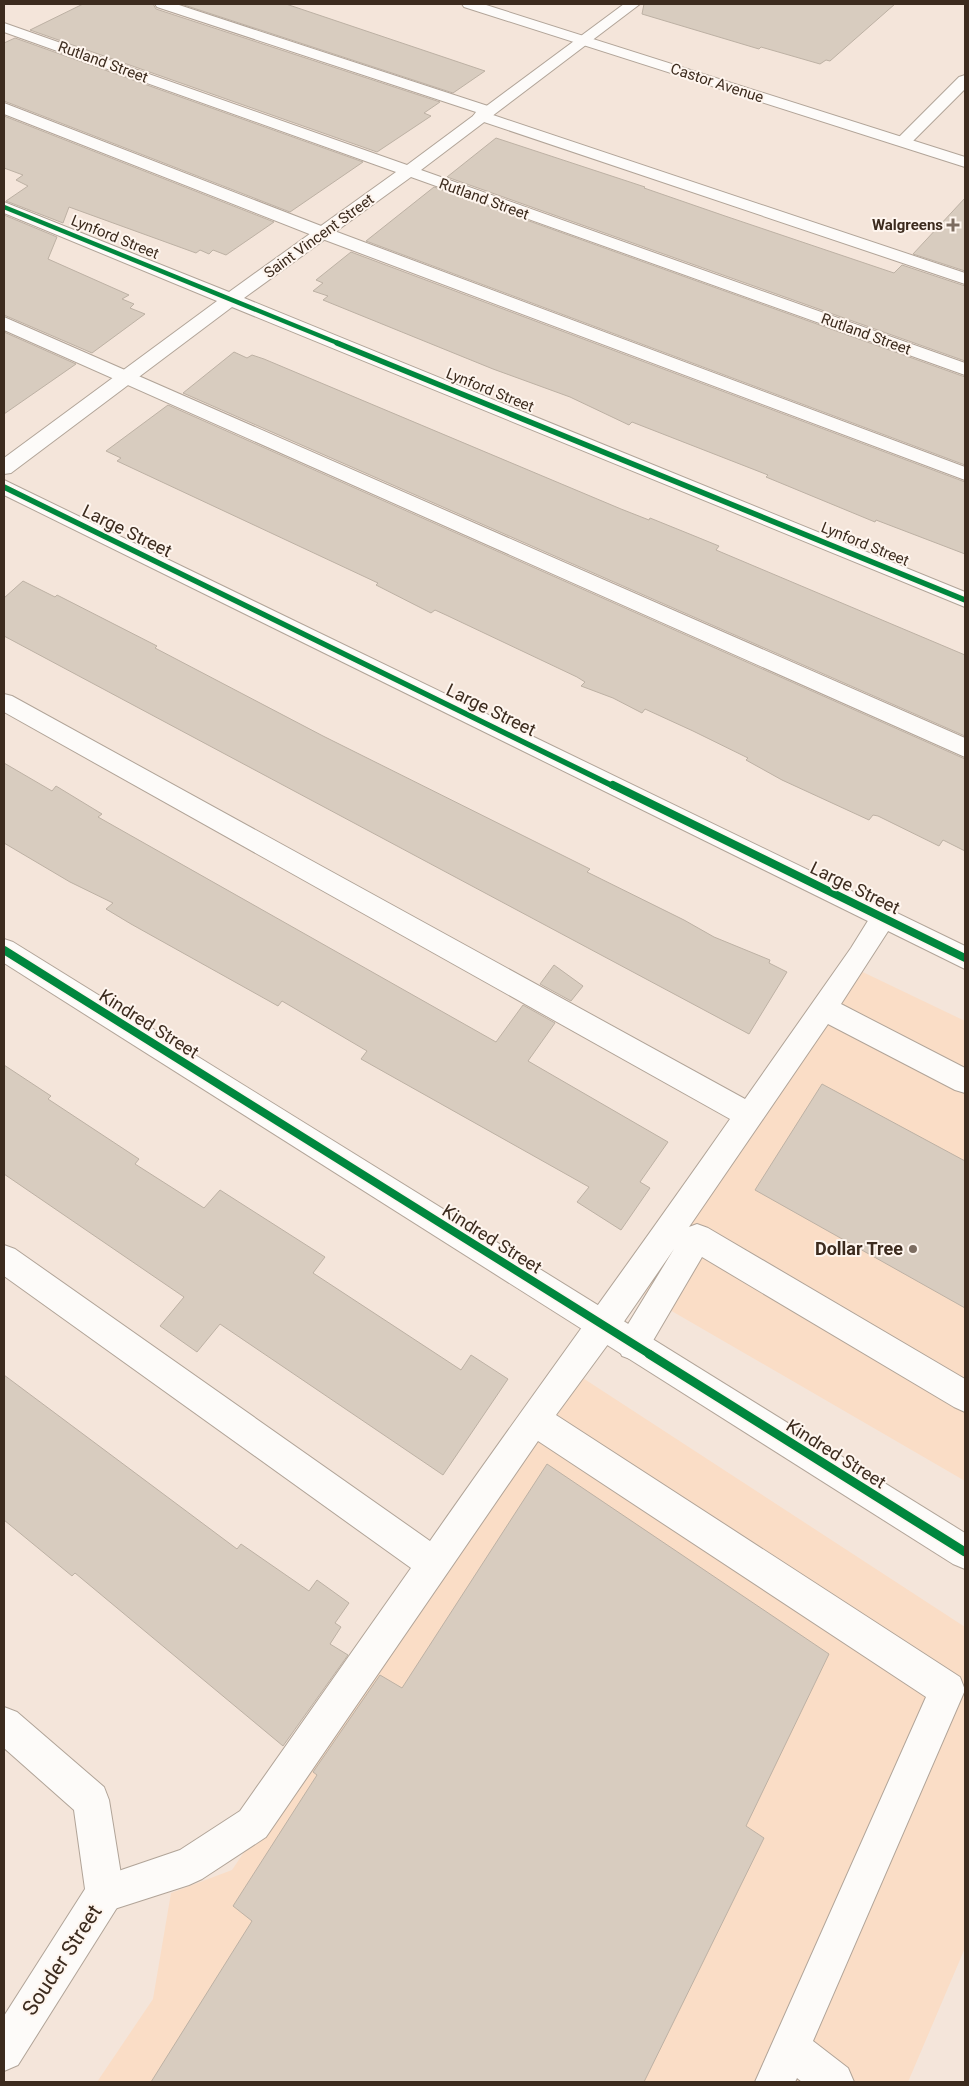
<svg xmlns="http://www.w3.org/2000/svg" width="969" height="2086" font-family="Roboto,sans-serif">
<rect width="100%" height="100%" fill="#f4e5da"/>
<g fill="#faddc6">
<polygon points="846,964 965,1021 965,1481 644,1295"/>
<polygon points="569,1369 965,1627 965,1948 908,2082 97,2082 153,1999 171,1893 232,1870"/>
</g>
<g fill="#d8ccbf" stroke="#bdb1a4">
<polygon points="83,4 153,4 156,9 440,102 424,113 431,116 377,152 30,30"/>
<polygon points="181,4 286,4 485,71 453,93"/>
<polygon points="644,4 895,4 830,61 826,60 820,64 761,47 759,49 642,14"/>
<polygon points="15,38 363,162 290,212 4,101 4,43"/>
<polygon points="4,116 274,222 226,255 213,250 209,254 200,250 196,253 69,207 63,223 6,201 28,186 16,180 23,175 4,168"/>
<polygon points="496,138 645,187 644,188 725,216 894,273 902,265 965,286 965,361 447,177"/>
<polygon points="434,187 965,377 965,465 366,241"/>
<polygon points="965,198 965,271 913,254"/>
<polygon points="4,215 57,237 48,259 129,295 122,299 134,304 130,308 145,314 92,353 4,315"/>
<polygon points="351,252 965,482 965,554 876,520 875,522 766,477 768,475 632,422 629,425 570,397 493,369 323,300 328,296 313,291 323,283 316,280"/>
<polygon points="4,332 76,364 4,414"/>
<polygon points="234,352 247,358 252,355 264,359 621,509 649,520 650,518 692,535 719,546 716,550 965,655 965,736 183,393"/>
<polygon points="168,405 965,759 965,851 943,840 939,846 878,816 873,815 869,820 782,780 746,760 748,758 693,731 645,709 642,713 613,698 581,686 585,682 577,677 446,615 435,610 431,613 376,585 378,583 117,461 121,458 106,451"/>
<polygon points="23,581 55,597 57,595 157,646 155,648 323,736 590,869 587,872 684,920 714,937 770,960 769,963 787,972 749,1034 4,636 4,598"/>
<polygon points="4,763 52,791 56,786 102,814 98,817 496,1042 523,1005 555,1023 528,1061 668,1142 640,1182 650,1188 621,1230 577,1202 589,1187 361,1059 367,1051 282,1001 278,1006 131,924 106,909 113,903 70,882 4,843"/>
<polygon points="554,965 583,986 571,1001 540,984"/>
<polygon points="4,1065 51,1096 48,1099 139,1159 135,1164 204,1208 220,1190 325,1257 313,1273 461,1370 471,1355 508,1379 443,1475 220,1324 197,1352 160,1326 184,1297 4,1174"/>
<polygon points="822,1084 965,1161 965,1308 755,1190"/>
<polygon points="4,1375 237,1549 241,1544 309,1591 317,1580 349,1603 335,1623 341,1627 330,1644 348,1655 283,1746 75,1573 72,1576 4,1520"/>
<polygon points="547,1464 829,1654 746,1826 764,1838 644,2082 151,2082 252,1921 233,1906 317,1775 313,1772 380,1675 402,1688"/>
</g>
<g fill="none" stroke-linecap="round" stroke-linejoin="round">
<g stroke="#b1a498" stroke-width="2">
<g id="service">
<polygon points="155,4 176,4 494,108 496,111 493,115 965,273 965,284 475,119 473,116 476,112 157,7"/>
<polygon points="4,103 329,229 965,467 965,480 317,237 4,114"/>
<polygon points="4,317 965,738 965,757 4,330"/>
<path d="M4,694L12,696L745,1099L851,948L874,911L883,908L892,911L896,918L892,925L841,1004L965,1068V1093L955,1090L828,1024L689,1227L697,1224L708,1228L965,1379V1412L954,1407L702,1257L644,1356L633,1360L622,1356L617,1345L622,1334L674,1249L614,1336L556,1415L960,1677L965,1690L813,2041L848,2068L854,2082H802L797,2078L795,2082H755L926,1697L538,1441L266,1837L202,1879L189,1885L105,1912L92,1906L86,1893L92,1880L180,1850L240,1811L411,1568L4,1276V1245L15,1249L430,1541C529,1399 631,1261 730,1119L4,712Z"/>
</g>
</g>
<g stroke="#b1a498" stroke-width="2">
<g id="minor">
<polygon points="624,4 640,4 421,170 965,363 965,375 411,177 244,298 965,592 965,607 232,307 11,473 4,474 4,458 217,301 4,213 4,202 229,292 396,172 4,32 4,23 407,165"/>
<polygon points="965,75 965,89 909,145 897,145 895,142 897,139 959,77"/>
<polygon points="4,939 13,942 965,1533 965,1569 953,1564 4,963"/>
<polygon points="4,1707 17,1712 104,1787 109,1800 124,1893 118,1906 18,2065 4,2071 4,2016 85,1889 74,1810 4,1748"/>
</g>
</g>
<g stroke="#b1a498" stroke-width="2">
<polygon id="tertiary" points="4,480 965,946 965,969 4,495"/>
</g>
<g stroke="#b1a498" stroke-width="2">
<polygon id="secondary" points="462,4 483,4 965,157 965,167 464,7"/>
</g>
<use href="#service" fill="#fdfbf9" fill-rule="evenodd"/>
<use href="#minor" fill="#fdfbf9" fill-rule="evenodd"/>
<use href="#tertiary" fill="#fdfbf9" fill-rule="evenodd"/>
<use href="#secondary" fill="#fdfbf9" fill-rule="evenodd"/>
<g stroke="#fef5ee" stroke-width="6">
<polyline id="cycleway-far3" points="4,207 340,344"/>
</g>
<g stroke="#fef5ee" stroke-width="8">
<g id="cycleway-far2">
<polyline points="337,343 965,600"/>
<polyline points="4,487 615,787"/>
</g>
</g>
<g stroke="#fef5ee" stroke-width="11">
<g id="cycleway-far1">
<polyline points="613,785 965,958"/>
<polyline points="4,950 651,1355"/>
</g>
</g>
<g stroke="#fef5ee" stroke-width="12">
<polyline id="cycleway" points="649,1354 965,1552"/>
</g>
<use href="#cycleway-far3" stroke="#00873e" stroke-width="4.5"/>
<use href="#cycleway-far2" stroke="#00873e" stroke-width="5.5"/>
<use href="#cycleway-far1" stroke="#00873e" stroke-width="8"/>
<use href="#cycleway" stroke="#00873e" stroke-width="9"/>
</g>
<g fill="#7c6c60" stroke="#fef5ee" stroke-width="2">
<path d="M950.5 217.5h5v5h5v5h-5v5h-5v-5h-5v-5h5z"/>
<circle cx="913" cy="1249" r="5"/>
</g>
<g text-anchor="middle" stroke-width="4" stroke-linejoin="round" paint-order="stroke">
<g font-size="15" fill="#3c2b1e" stroke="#fef5ee">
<text transform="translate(103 62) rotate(20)" y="5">Rutland Street</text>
<text transform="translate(717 83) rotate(18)" y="5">Castor Avenue</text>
<text transform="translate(484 199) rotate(20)" y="5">Rutland Street</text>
<text transform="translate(319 236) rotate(-36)" y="5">Saint Vincent Street</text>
<text transform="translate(115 237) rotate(22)" y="5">Lynford Street</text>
<text transform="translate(866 334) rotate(20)" y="5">Rutland Street</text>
<text transform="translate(490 390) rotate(22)" y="5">Lynford Street</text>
<text transform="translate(865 544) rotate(22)" y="5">Lynford Street</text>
</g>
<g font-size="15" font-weight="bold" fill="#3c2b1e" stroke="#fef5ee" text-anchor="end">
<text x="943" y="230">Walgreens</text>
</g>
<g font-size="18" fill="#3c2b1e" stroke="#fef5ee">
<text transform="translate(127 531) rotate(26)" y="6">Large Street</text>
<text transform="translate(491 710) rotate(26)" y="6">Large Street</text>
<text transform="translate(855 888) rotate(26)" y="6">Large Street</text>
<text transform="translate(149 1024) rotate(32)" y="6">Kindred Street</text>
<text transform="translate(492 1239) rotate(32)" y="6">Kindred Street</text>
<text transform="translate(836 1454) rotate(32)" y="6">Kindred Street</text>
</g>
<g font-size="18" font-weight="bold" fill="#3c2b1e" stroke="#fef5ee" text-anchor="end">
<text x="903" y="1255">Dollar Tree</text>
</g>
<g font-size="21" fill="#3c2b1e" stroke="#fef5ee">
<text transform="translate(62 1960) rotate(-57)" y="7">Souder Street</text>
</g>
</g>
<rect width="969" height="2086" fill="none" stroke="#3c2b1e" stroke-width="10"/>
</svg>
